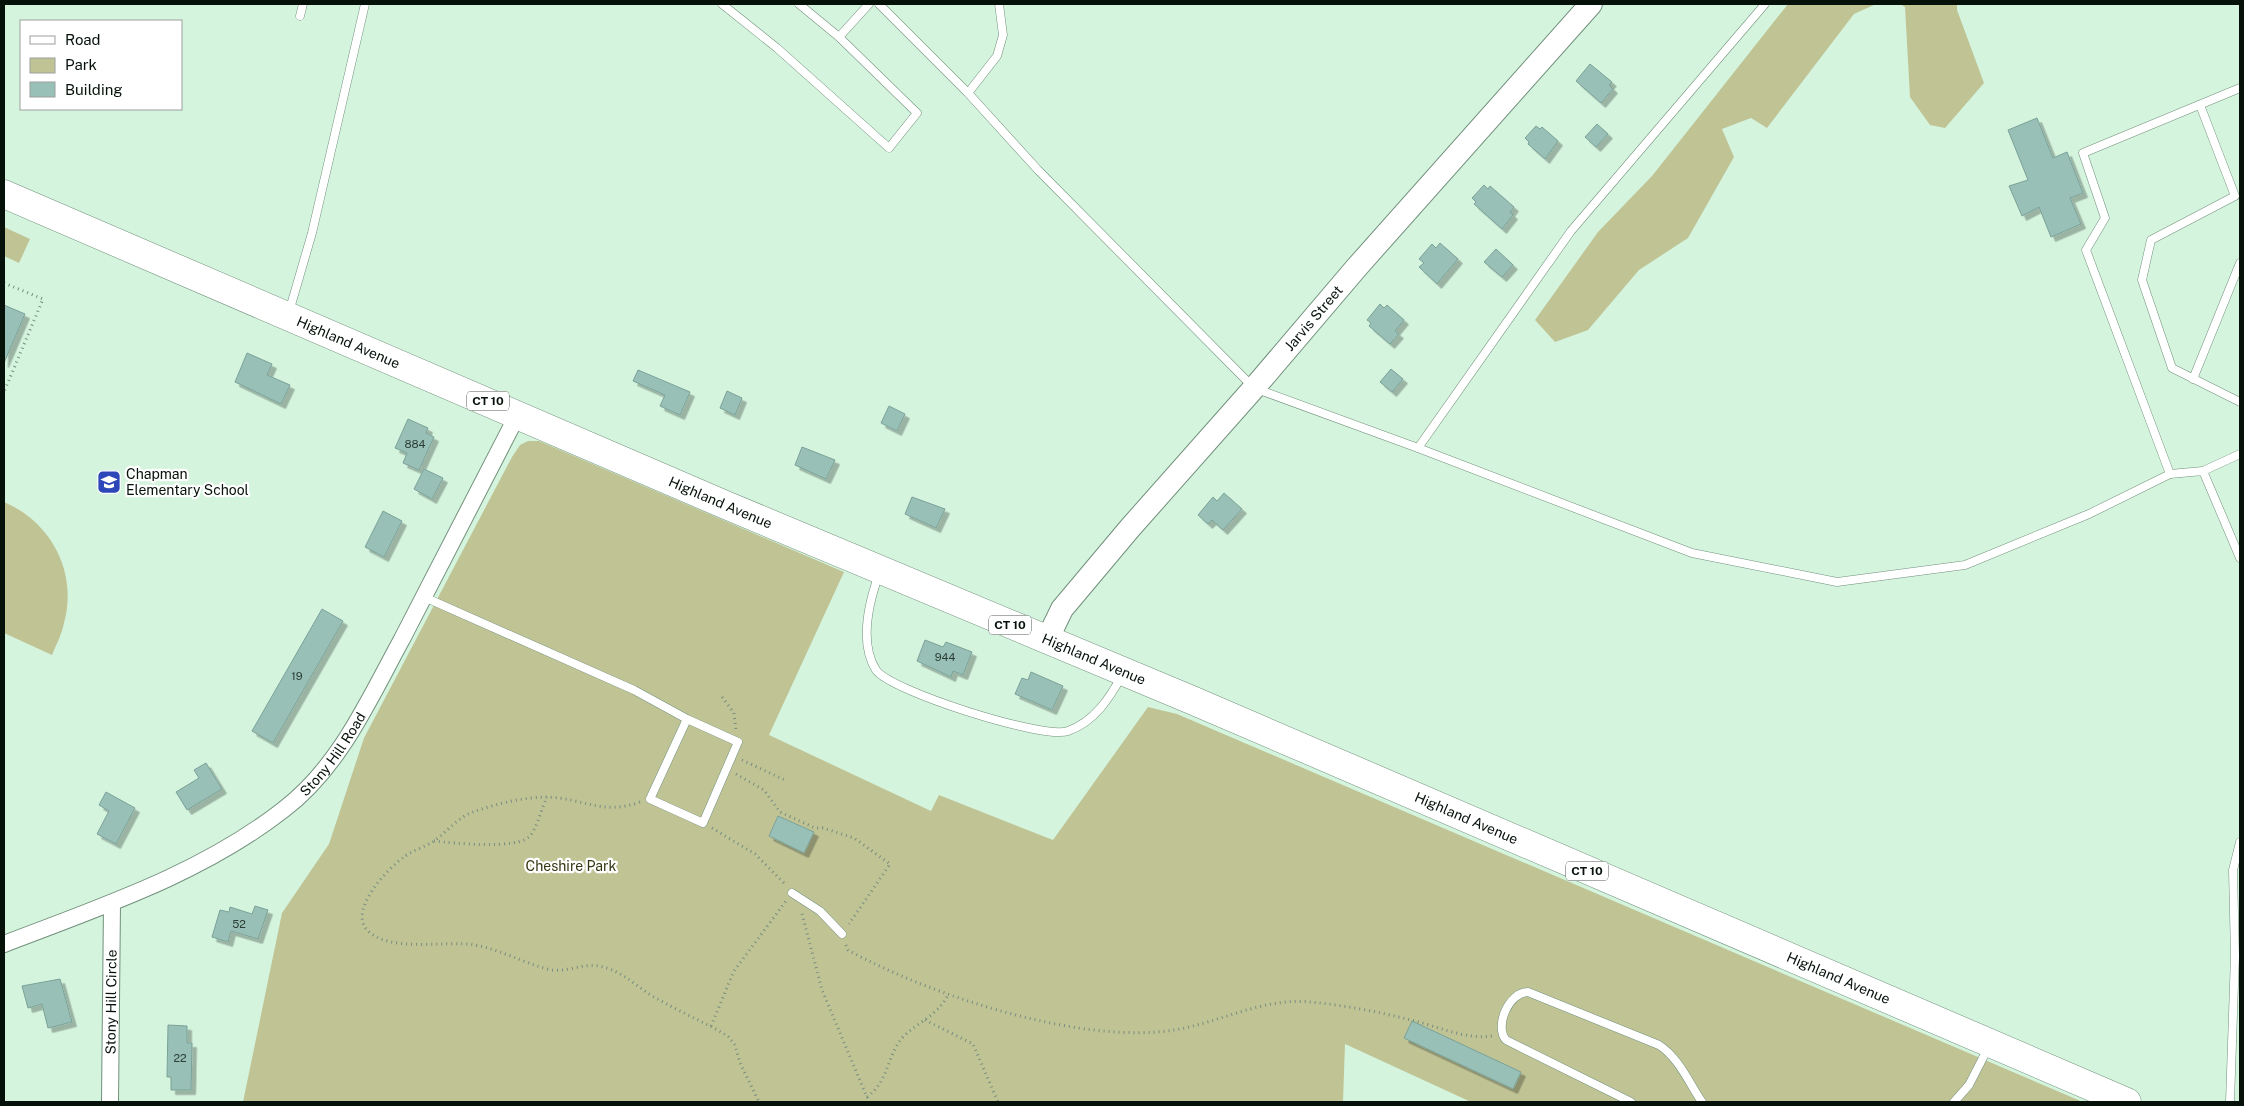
<svg xmlns="http://www.w3.org/2000/svg" width="2244" height="1106" font-family="'Public Sans',sans-serif">
<defs>
<filter id="shadow"><feDropShadow dx="4.5" dy="4.5" stdDeviation="0" flood-color="#0004"/></filter>
</defs>
<rect width="100%" height="100%" fill="#d4f4de"/>
<g fill="#c0c495">
<polygon points="1788,4 1876,4 1854,14 1767,128 1751,118 1722,129 1734,157 1688,238 1639,270 1588,330 1555,342 1535,320 1598,232 1652,176"/>
<polygon points="1900,4 1957,4 1957,10 1984,83 1945,128 1930,125 1910,97 1905,7"/>
<polygon points="4,227 30,239 19,263 4,256"/>
<polygon points="528,441 539,441 844,572 769,735 931,811 939,795 1053,840 1148,707 1177,714 2083,1102 1471,1102 1345,1044 1343,1102 243,1102 282,913 329,844 364,738 512,457 520,445"/>
<path d="M4,502C51,522 78,572 64,623C62,634 56,645 52,655L4,633Z"/>
</g>
<g fill="#98c0b6" stroke="#7ba198" filter="url(#shadow)">
<polygon points="1590,64 1612,82 1609,85 1613,89 1601,103 1576,81"/>
<polygon points="2037,118 2053,158 2067,152 2083,193 2070,198 2081,224 2051,237 2039,207 2022,216 2009,186 2028,180 2008,130"/>
<polygon points="1597,124 1608,134 1596,147 1585,137"/>
<polygon points="1536,126 1540,129 1542,127 1558,141 1545,159 1528,144 1529,142 1525,138"/>
<polygon points="1484,185 1488,189 1490,186 1514,207 1510,212 1513,215 1502,229 1474,204 1476,202 1472,198"/>
<polygon points="1440,243 1458,259 1437,284 1419,267 1424,263 1419,259 1432,244 1436,248"/>
<polygon points="1496,249 1513,265 1502,277 1484,262"/>
<polygon points="1380,304 1384,308 1387,305 1404,320 1395,331 1399,334 1390,344 1369,326 1371,323 1367,320"/>
<polygon points="4,305 25,314 4,363"/>
<polygon points="247,353 272,364 267,375 290,385 281,404 235,382"/>
<polygon points="1391,369 1403,379 1392,392 1380,382"/>
<polygon points="638,370 690,392 680,415 660,406 665,395 633,381"/>
<polygon points="727,391 742,398 735,415 720,408"/>
<polygon points="889,406 905,414 897,431 881,423"/>
<polygon points="408,419 428,428 426,433 434,437 419,470 403,463 407,453 395,448"/>
<polygon points="802,447 835,460 826,479 795,465"/>
<polygon points="424,469 443,478 432,499 414,489"/>
<polygon points="1224,493 1242,509 1223,530 1212,520 1208,524 1198,515 1213,497 1217,501"/>
<polygon points="912,497 945,509 936,528 905,514"/>
<polygon points="383,511 402,521 384,557 365,547"/>
<polygon points="322,609 343,621 273,743 252,731"/>
<polygon points="925,640 943,647 946,642 972,652 963,675 953,671 951,677 917,661"/>
<polygon points="1031,672 1063,686 1052,710 1015,694 1022,678 1028,680"/>
<polygon points="206,763 222,789 187,810 176,792 199,778 194,770"/>
<polygon points="106,792 135,808 116,844 97,834 109,811 99,805"/>
<polygon points="778,816 814,832 804,853 769,836"/>
<polygon points="255,906 268,910 258,939 231,931 228,942 212,937 220,910 229,912 230,907 252,914"/>
<polygon points="60,979 72,1022 48,1028 42,1004 28,1008 22,986"/>
<polygon points="1412,1021 1521,1072 1513,1089 1404,1038"/>
<polygon points="168,1025 187,1026 187,1043 192,1043 191,1090 171,1090 171,1077 167,1077"/>
</g>
<g fill="none" stroke-linecap="round" stroke-linejoin="round">
<g stroke="#72907c" stroke-width="9">
<g id="lane">
<polyline points="722,4 777,48 889,148 917,113 839,37 799,4"/>
<polyline points="879,4 968,93 1038,170 1254,388 1418,448 1692,553 1837,582 1965,565 2089,514 2170,474"/>
<polyline points="300,16 303,4"/>
<polyline points="839,37 869,4"/>
<polyline points="2240,88 2083,153 2105,218 2086,250 2170,474 2203,471 2240,558"/>
<polyline points="968,93 997,56 1003,35 999,4"/>
<polyline points="2200,105 2235,196 2151,240 2142,280 2172,368 2240,402"/>
<polyline points="289,312 312,233 365,4"/>
<polyline points="2193,379 2240,263"/>
<polyline points="1418,448 1571,231 1765,4"/>
<polyline points="2203,471 2240,454"/>
<path d="M879,574C869,602 859,643 876,670C890,691 1044,740 1068,731C1094,722 1110,698 1122,675"/>
<polyline points="424,597 634,690 687,719 738,742 703,823 650,799 687,719"/>
<polyline points="792,893 820,911 842,934"/>
<path d="M1631,1102L1506,1040C1494,1026 1509,992 1528,992L1659,1045C1679,1058 1689,1083 1702,1102"/>
<polyline points="1954,1102 1969,1085 1988,1048"/>
<polyline points="2230,1102 2235,956 2233,870 2240,842"/>
</g>
</g>
<g stroke="#72907c" stroke-width="18">
<g id="street">
<path id="s1" d="M4,944C100,907 201,874 283,810C340,767 369,699 402,639C441,564 480,489 518,414"/>
<path id="s2" d="M110,1102L112,903"/>
</g>
</g>
<g stroke="#72907c" stroke-width="24">
<g id="secondary">
<path id="s3" d="M1047,640L1062,609L1130,528L1254,388L1357,267L1591,4"/>
</g>
</g>
<g stroke="#72907c" stroke-width="29">
<g id="highway">
<path id="s4" d="M4,194L728,506L1194,701L2127,1102"/>
</g>
</g>
<g stroke="#778d7e" stroke-width="3" stroke-dasharray="1 4" stroke-linecap="butt">
<polyline points="4,283 43,299 4,392"/>
<polyline points="722,697 734,713 736,730"/>
<polyline points="742,760 787,781"/>
<polyline points="736,774 764,790 780,812 815,828 823,828 854,838 890,864 849,924"/>
<path d="M640,802C603,816 583,798 547,797C524,797 495,804 473,812C458,817 447,832 434,841C425,847 413,850 404,857C388,868 347,911 368,931C391,953 445,940 475,945C501,950 522,962 547,969C564,974 581,963 599,966C623,971 634,985 654,997C678,1011 704,1022 728,1036L735,1045L740,1063L759,1102"/>
<polyline points="712,828 755,854 786,885"/>
<path d="M434,841C452,843 518,850 530,836C538,826 541,809 547,797"/>
<polyline points="802,914 822,990 869,1102"/>
<path d="M846,945L848,950C929,995 1081,1045 1174,1030C1219,1023 1264,997 1310,1002C1344,1005 1379,1012 1411,1020C1437,1026 1465,1040 1492,1036"/>
<polyline points="925,1020 973,1044 998,1102"/>
<polyline points="711,1026 734,971 786,901"/>
<path d="M867,1097C890,1080 886,1056 903,1037C918,1022 938,1015 948,995"/>
</g>
<use href="#lane" stroke="#fff" stroke-width="8"/>
<use href="#street" stroke="#fff" stroke-width="16"/>
<use href="#secondary" stroke="#fff" stroke-width="22"/>
<use href="#highway" stroke="#fff" stroke-width="28"/>
</g>
<defs>
<g id="school-square" transform="scale(1.25)"><rect x="-9" y="-9" width="18" height="18" rx="4" fill="#2d47b8" stroke="#fff"/><path d="M0-5L7-2L0 1L-7-2ZM-4 1L0 2.5L4 1V4Q0 6-4 4Z" fill="#fff"/></g>
</defs>
<g fill-rule="evenodd">
<use href="#school-square" x="109" y="482"/>
</g>
<g text-anchor="middle" stroke-width="4.5" stroke-linejoin="round" paint-order="stroke">
<g font-size="11" fill="#2a3d35">
<text x="415" y="448">884</text>
<text x="945" y="661">944</text>
<text x="297" y="680">19</text>
<text x="239" y="928">52</text>
<text x="180" y="1062">22</text>
</g>
<g fill="#fff" stroke="#515854" stroke-width="1">
<rect x="467" y="391.5" width="42" height="19" rx="4"/>
<rect x="989" y="615.5" width="42" height="19" rx="4"/>
<rect x="1566" y="861.5" width="42" height="19" rx="4"/>
</g>
<g font-size="12" font-weight="bold" fill="#06110a">
<text x="488" y="405">CT 10</text>
<text x="1010" y="629">CT 10</text>
<text x="1587" y="875">CT 10</text>
</g>
<g font-size="14" fill="#06110a" stroke="#fff">
<text dy="5" stroke="none"><textPath href="#s3" startOffset="419">Jarvis Street</textPath></text>
<text dy="5" stroke="none"><textPath href="#s4" startOffset="375">Highland Avenue</textPath></text>
<text dy="5" stroke="none"><textPath href="#s4" startOffset="780">Highland Avenue</textPath></text>
<text dy="5" stroke="none"><textPath href="#s4" startOffset="1185">Highland Avenue</textPath></text>
<text dy="5" stroke="none"><textPath href="#s1" startOffset="386">Stony Hill Road</textPath></text>
<text dy="5" stroke="none"><textPath href="#s4" startOffset="1590">Highland Avenue</textPath></text>
<text dy="5" stroke="none"><textPath href="#s4" startOffset="1995">Highland Avenue</textPath></text>
<text dy="5" stroke="none"><textPath href="#s2" startOffset="100">Stony Hill Circle</textPath></text>
</g>
<g font-size="14" fill="#06110a" stroke="#fff" text-anchor="start">
<text x="126" y="479">Chapman<tspan x="126" dy="16">Elementary School</tspan></text>
</g>
<g font-size="14" fill="#353612" stroke="#fff">
<text x="571" y="871">Cheshire Park</text>
</g>
</g>
<rect width="2244" height="1106" fill="none" stroke="#06110a" stroke-width="10"/>
<rect x="20" y="20" width="162" height="90" fill="#ffffff" stroke="#9ba09d"/>
<rect x="30" y="36" width="25" height="8" fill="#ffffff" stroke="#9ba09d"/>
<text x="65" y="45" font-size="15" fill="#06110a">Road</text>
<rect x="30" y="58" width="25" height="15" fill="#c0c495" stroke="#9ba09d"/>
<text x="65" y="70" font-size="15" fill="#06110a">Park</text>
<rect x="30" y="82" width="25" height="15" fill="#98c0b6" stroke="#9ba09d"/>
<text x="65" y="95" font-size="15" fill="#06110a">Building</text>
</svg>
